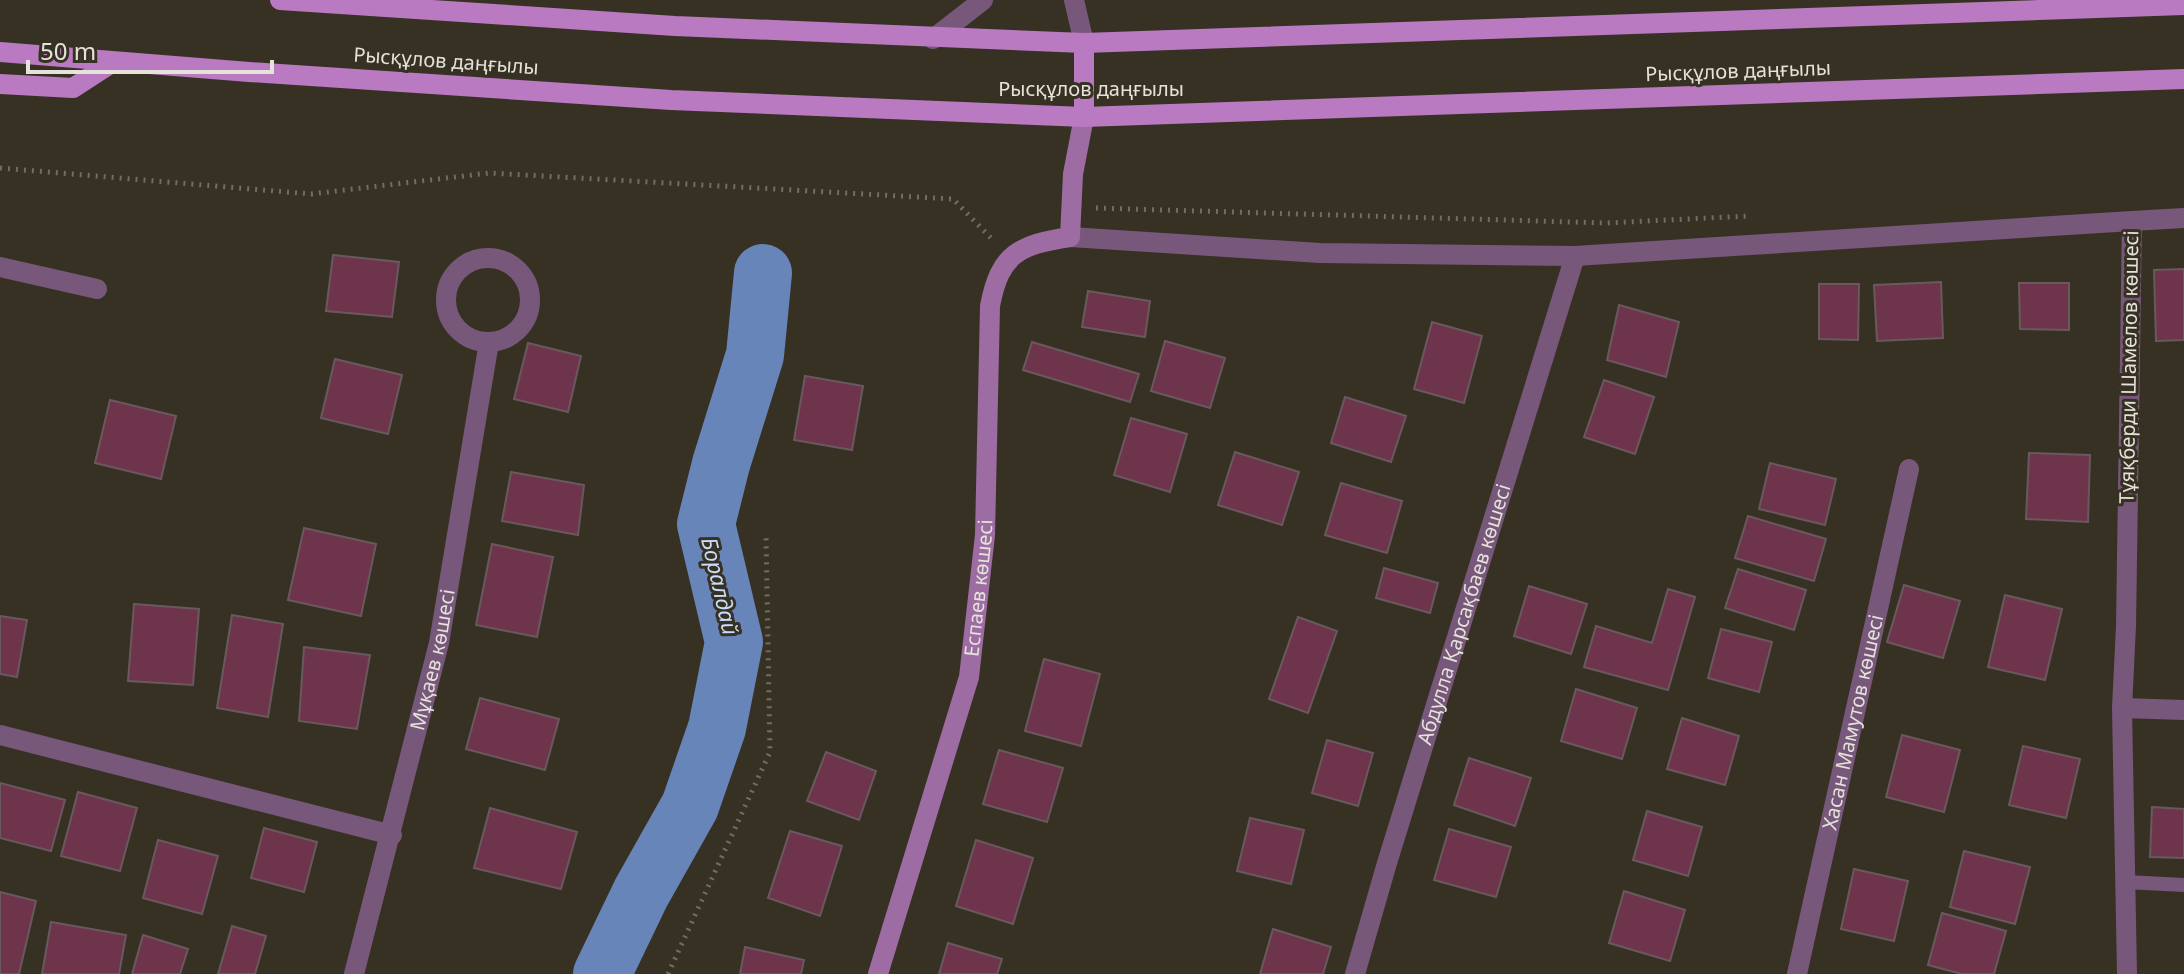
<svg xmlns="http://www.w3.org/2000/svg" width="2184" height="974" font-family="'Noto Sans',sans-serif">
<rect width="100%" height="100%" fill="#373124"/>
<g fill="none" stroke-linecap="round" stroke-linejoin="round">
<polyline stroke="#6885b9" stroke-width="58" points="602,974 641,893 690,806 717,728 734,642 706,524 721,464 755,355 763,273"/>
</g>
<g fill="#6e344b" stroke="#69595e" stroke-width="2">
<polygon points="333,255 399,262 392,317 326,311"/>
<polygon points="2184,269 2184,340 2156,341 2154,270"/>
<polygon points="1941,282 1943,338 1877,341 1874,285"/>
<polygon points="2019,283 2069,283 2069,330 2020,329"/>
<polygon points="1819,284 1859,284 1858,340 1819,339"/>
<polygon points="1088,291 1150,301 1145,337 1082,327"/>
<polygon points="1619,305 1679,322 1666,377 1607,360"/>
<polygon points="1432,322 1482,336 1464,403 1414,389"/>
<polygon points="1165,341 1225,358 1210,408 1151,391"/>
<polygon points="1032,342 1139,374 1130,402 1023,370"/>
<polygon points="528,343 581,356 568,412 514,399"/>
<polygon points="335,359 402,375 388,434 321,418"/>
<polygon points="805,376 863,386 852,450 794,440"/>
<polygon points="1604,380 1654,397 1635,454 1584,437"/>
<polygon points="1345,397 1406,416 1391,462 1331,443"/>
<polygon points="110,400 176,416 161,479 95,463"/>
<polygon points="1131,418 1187,434 1170,492 1114,475"/>
<polygon points="1235,452 1299,472 1282,525 1218,505"/>
<polygon points="2029,453 2090,455 2088,522 2026,519"/>
<polygon points="1770,463 1836,479 1825,525 1759,509"/>
<polygon points="511,472 584,485 578,535 502,521"/>
<polygon points="1341,483 1402,501 1387,553 1325,535"/>
<polygon points="1748,516 1826,539 1814,581 1735,558"/>
<polygon points="304,528 376,544 361,616 288,600"/>
<polygon points="492,544 553,557 537,637 476,625"/>
<polygon points="1384,568 1438,583 1430,613 1376,598"/>
<polygon points="1738,569 1806,590 1794,630 1725,608"/>
<polygon points="1904,585 1960,601 1943,658 1887,642"/>
<polygon points="1529,586 1587,604 1571,654 1514,636"/>
<polygon points="1668,589 1695,597 1668,690 1584,667 1596,626 1652,643"/>
<polygon points="2005,595 2062,609 2045,680 1988,667"/>
<polygon points="134,604 199,609 193,685 128,681"/>
<polygon points="232,615 283,624 268,717 217,708"/>
<polygon points="0,616 27,620 17,677 0,674"/>
<polygon points="1298,617 1337,631 1308,713 1269,699"/>
<polygon points="1721,629 1772,642 1759,692 1708,678"/>
<polygon points="304,647 370,655 357,729 299,721"/>
<polygon points="1044,659 1100,674 1081,746 1025,731"/>
<polygon points="1576,689 1637,708 1622,759 1561,741"/>
<polygon points="480,698 559,719 545,770 466,749"/>
<polygon points="1682,718 1739,736 1725,785 1667,769"/>
<polygon points="1902,735 1960,750 1944,812 1886,797"/>
<polygon points="1327,740 1373,753 1358,806 1312,793"/>
<polygon points="2023,746 2080,759 2066,818 2009,805"/>
<polygon points="999,750 1063,768 1047,822 983,804"/>
<polygon points="826,752 876,771 859,820 807,801"/>
<polygon points="1469,758 1531,778 1515,826 1454,805"/>
<polygon points="0,783 65,800 51,851 0,838"/>
<polygon points="78,792 137,808 120,871 61,856"/>
<polygon points="2152,807 2184,809 2184,858 2150,857"/>
<polygon points="490,808 577,832 561,889 474,868"/>
<polygon points="1647,811 1702,827 1688,876 1633,860"/>
<polygon points="1250,818 1304,830 1291,884 1237,871"/>
<polygon points="264,828 317,842 304,892 251,878"/>
<polygon points="1449,829 1511,847 1496,897 1434,880"/>
<polygon points="790,831 842,846 820,916 768,898"/>
<polygon points="158,840 218,856 202,914 143,898"/>
<polygon points="976,840 1033,858 1013,924 956,906"/>
<polygon points="1964,851 2030,867 2015,924 1950,907"/>
<polygon points="1854,869 1908,881 1894,941 1841,929"/>
<polygon points="1624,891 1685,910 1670,961 1609,943"/>
<polygon points="0,892 36,901 19,974 0,974"/>
<polygon points="1942,913 2006,931 1994,974 1962,974 1928,965"/>
<polygon points="51,922 126,935 119,974 42,974"/>
<polygon points="232,926 266,936 255,974 218,974"/>
<polygon points="1273,929 1331,947 1323,974 1260,974"/>
<polygon points="143,935 188,949 180,974 132,974"/>
<polygon points="948,943 1002,959 997,974 939,974"/>
<polygon points="745,947 804,960 801,974 740,974"/>
</g>
<g fill="none" stroke-linecap="round" stroke-linejoin="round">
<g stroke="#726d62" stroke-width="5" stroke-dasharray="2 6" stroke-linecap="butt">
<polyline points="0,168 311,194 489,173 953,199 992,239"/>
<polyline points="1096,208 1606,223 1749,216"/>
<polyline points="668,974 770,752 766,536"/>
</g>
<polyline stroke="#77587b" stroke-width="14" points="2126,882 2184,885"/>
<g stroke="#77587b" stroke-width="20">
<polyline points="1074,0 1084,43"/>
<polyline points="933,39 983,0"/>
<polyline points="2132,221 2184,218"/>
<polyline points="1070,237 1320,253 1575,256 2132,221 2126,626 2122,708 2127,974"/>
<circle cx="488" cy="300" r="42"/>
<polyline points="0,267 97,289"/>
<polyline points="2122,708 2184,710"/>
<polyline points="0,735 392,835"/>
<path id="s1" d="M354,974L439,643L489,342"/>
<path id="s2" d="M1355,974L1387,863L1575,256"/>
<path id="s3" d="M1797,974L1909,469"/>
</g>
<path stroke="#9d6ca3" stroke-width="20" id="s4" d="M878,974L969,677L985,535L990,306C1000,253 1019,245 1070,237L1073,174L1084,117"/>
<g stroke="#ba7ac2" stroke-width="20">
<polyline points="280,0 675,26 1084,43 2184,5"/>
<polyline points="0,52 249,72 671,100 1084,117 2184,79"/>
<polyline points="0,84 73,88 113,62"/>
<polyline points="1084,117 1084,43"/>
</g>
</g>
<g text-anchor="middle" stroke-width="6" stroke-linejoin="round" paint-order="stroke">
<g font-size="20" fill="#e5e2d9" stroke="#373124">
<text transform="translate(446 61) rotate(4)" y="7">Рысқұлов даңғылы</text>
<text transform="translate(1738 71) rotate(-2)" y="7">Рысқұлов даңғылы</text>
<text x="1091" y="96">Рысқұлов даңғылы</text>
<text transform="translate(2129 367) rotate(-89)" y="7">Тұяқберди Шамелов көшесі</text>
<text dy="7" stroke="none"><textPath href="#s4" startOffset="400">Еспаев көшесі</textPath></text>
<text dy="7" stroke="none"><textPath href="#s2" startOffset="376">Абдулла Қарсақбаев көшесі</textPath></text>
<text dy="7" stroke="none"><textPath href="#s1" startOffset="324">Мұқаев көшесі</textPath></text>
<text dy="7" stroke="none"><textPath href="#s3" startOffset="258">Хасан Мамутов көшесі</textPath></text>
</g>
<g font-size="22" font-style="italic" fill="#cadcfb" stroke="#373124">
<text transform="translate(720 586) rotate(77)" y="8">Боралдай</text>
</g>
</g>
<path d="M28 60v12h244v-12" fill="none" stroke="#e5e2d9" stroke-width="4"/>
<text x="40" y="60" font-size="24" fill="#e5e2d9" stroke="#373124" stroke-width="6" paint-order="stroke">50 m</text>
</svg>
